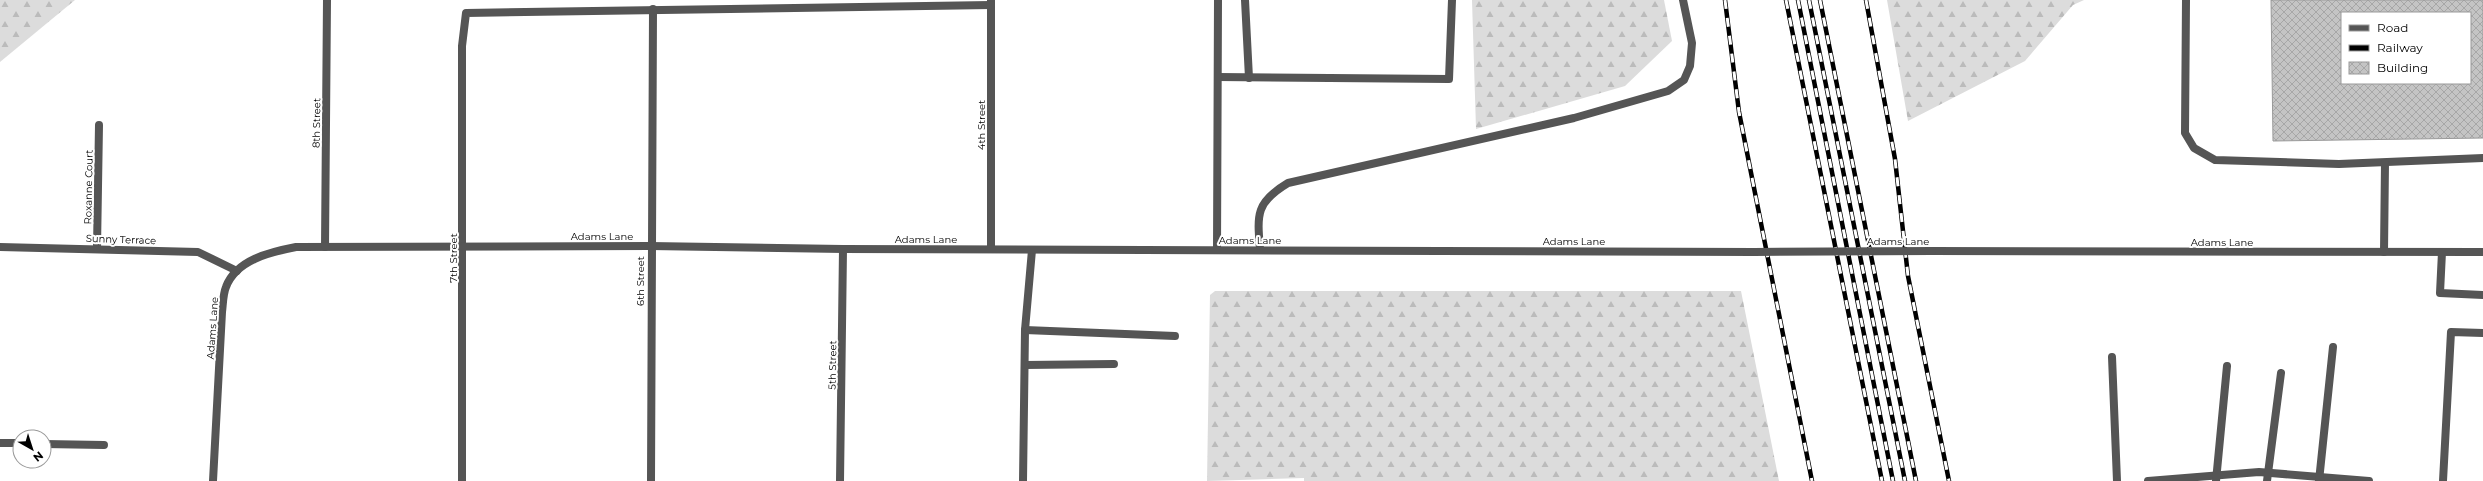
<svg xmlns="http://www.w3.org/2000/svg" width="2483" height="481" font-family="Montserrat,sans-serif">
<defs>
<pattern id="forest-firs" width="22" height="20" patternUnits="userSpaceOnUse"><rect width="22" height="20" fill="#dcdcdc"/><path d="M5 1l3.5 6h-7zM16 11l3.5 6h-7z" fill="#bbb"/></pattern>
<pattern id="building-cross-hatch" width="8" height="8" patternUnits="userSpaceOnUse"><rect width="8" height="8" fill="#c4c4c4"/><path d="M0 0l8 8M0 8l8-8" fill="none" stroke="#a7a7a7"/></pattern>
</defs>
<rect width="100%" height="100%" fill="#fff"/>
<g fill="url(#forest-firs)">
<polygon points="0,0 75,0 0,62"/>
<polygon points="1472,0 1664,0 1672,41 1625,86 1476,129"/>
<polygon points="1887,0 2084,0 2073,5 2025,61 1908,121"/>
<polygon points="1215,291 1741,291 1779,481 1304,481 1304,478 1207,481 1210,295"/>
</g>
<path fill="url(#building-cross-hatch)" stroke="#999" fill-rule="evenodd" d="M2271,0H2483V138L2273,141ZM2342,13H2470V83H2342Z"/>
<g fill="none" stroke-linecap="round" stroke-linejoin="round">
<g stroke="#555" stroke-width="8">
<polyline points="1245,0 1249,78"/>
<polyline points="2186,0 2185,133 2194,148 2215,160 2339,164 2483,158"/>
<polyline points="1218,77 1449,79 1452,0"/>
<path d="M1260,249C1257,214 1256,202 1288,183L1574,118L1668,91L1684,80L1690,66L1692,43L1683,0"/>
<polyline points="1217,250 1218,0"/>
<polyline points="2384,252 2385,163"/>
<polyline points="2442,252 2440,293 2483,295"/>
<polyline points="1025,330 1175,336"/>
<polyline points="2112,357 2117,481"/>
<polyline points="1025,365 1114,364"/>
<polyline points="2148,481 2259,472 2369,481"/>
<polyline points="2216,481 2227,366"/>
<polyline points="2267,481 2281,373"/>
<polyline points="2319,481 2333,347"/>
<polyline points="2443,481 2451,332 2483,333"/>
</g>
<g stroke="#555" stroke-width="8">
<polyline points="991,0 991,249"/>
<polyline points="0,247 198,252 237,271"/>
<polyline points="325,247 327,0"/>
<polyline points="97,248 99,125"/>
<polyline points="0,443 20,443"/>
<polyline points="44,444 104,445"/>
<polyline points="462,481 462,46 466,13 991,5"/>
<polyline points="651,481 653,9"/>
<polyline points="840,481 843,249"/>
<polyline points="1023,481 1025,330 1032,250"/>
</g>
<g stroke="#555" stroke-width="8">
<polyline points="1932,251 2483,252"/>
<path d="M213,481L222,312C223,304 223,294 226,287C236,260 270,252 296,247L650,246L843,249L1754,252"/>
</g>
<g stroke="#000" stroke-width="4.5">
<g id="rail">
<polyline points="1725,0 1739,112 1812,481"/>
<polyline points="1786,0 1882,481"/>
<polyline points="1798,0 1893,481"/>
<polyline points="1809,0 1905,481"/>
<polyline points="1820,0 1916,481"/>
<polyline points="1866,0 1895,159 1908,276 1949,481"/>
</g>
</g>
<use href="#rail" stroke="#fff" stroke-width="3" stroke-dasharray="9" stroke-linecap="butt"/>
<polyline stroke="#555" stroke-width="8" points="1754,252 1932,251"/>
</g>
<g text-anchor="middle" stroke-width="4" stroke-linejoin="round" paint-order="stroke">
<g font-size="10" fill="#000" stroke="#fff">
<text transform="translate(316 123) rotate(-89)" y="4">8th Street</text>
<text transform="translate(981 125) rotate(-90)" y="4">4th Street</text>
<text transform="translate(88 187) rotate(-89)" y="4">Roxanne Court</text>
<text x="602" y="240">Adams Lane</text>
<text transform="translate(121 239) rotate(2)" y="4">Sunny Terrace</text>
<text x="926" y="243">Adams Lane</text>
<text x="1250" y="244">Adams Lane</text>
<text x="1574" y="245">Adams Lane</text>
<text x="1898" y="245">Adams Lane</text>
<text x="2222" y="246">Adams Lane</text>
<text transform="translate(453 258) rotate(-90)" y="4">7th Street</text>
<text transform="translate(640 281) rotate(-90)" y="4">6th Street</text>
<text transform="translate(212 328) rotate(-86)" y="4">Adams Lane</text>
<text transform="translate(832 365) rotate(-89)" y="4">5th Street</text>
</g>
</g>
<rect x="2341" y="12" width="130" height="72" fill="#ffffff" stroke="#999999"/>
<rect x="2349" y="25" width="20" height="6" fill="#555555" stroke="#999999"/>
<text x="2377" y="32" font-size="12" fill="#000000">Road</text>
<rect x="2349" y="45" width="20" height="6" fill="#000000" stroke="#999999"/>
<text x="2377" y="52" font-size="12" fill="#000000">Railway</text>
<rect x="2349" y="62" width="20" height="12" fill="url(#building-cross-hatch)" stroke="#999999"/>
<text x="2377" y="72" font-size="12" fill="#000000">Building</text>
<g transform="translate(32 449) rotate(141)"><circle r="19" fill="#ffffff" stroke="#999999"/>
<path d="M0-3L7 15L0 10L-7 15Z" fill="#000000"/>
<text y="-6" font-size="11" font-weight="bold" text-anchor="middle" fill="#000000">N</text>
</g>
</svg>
